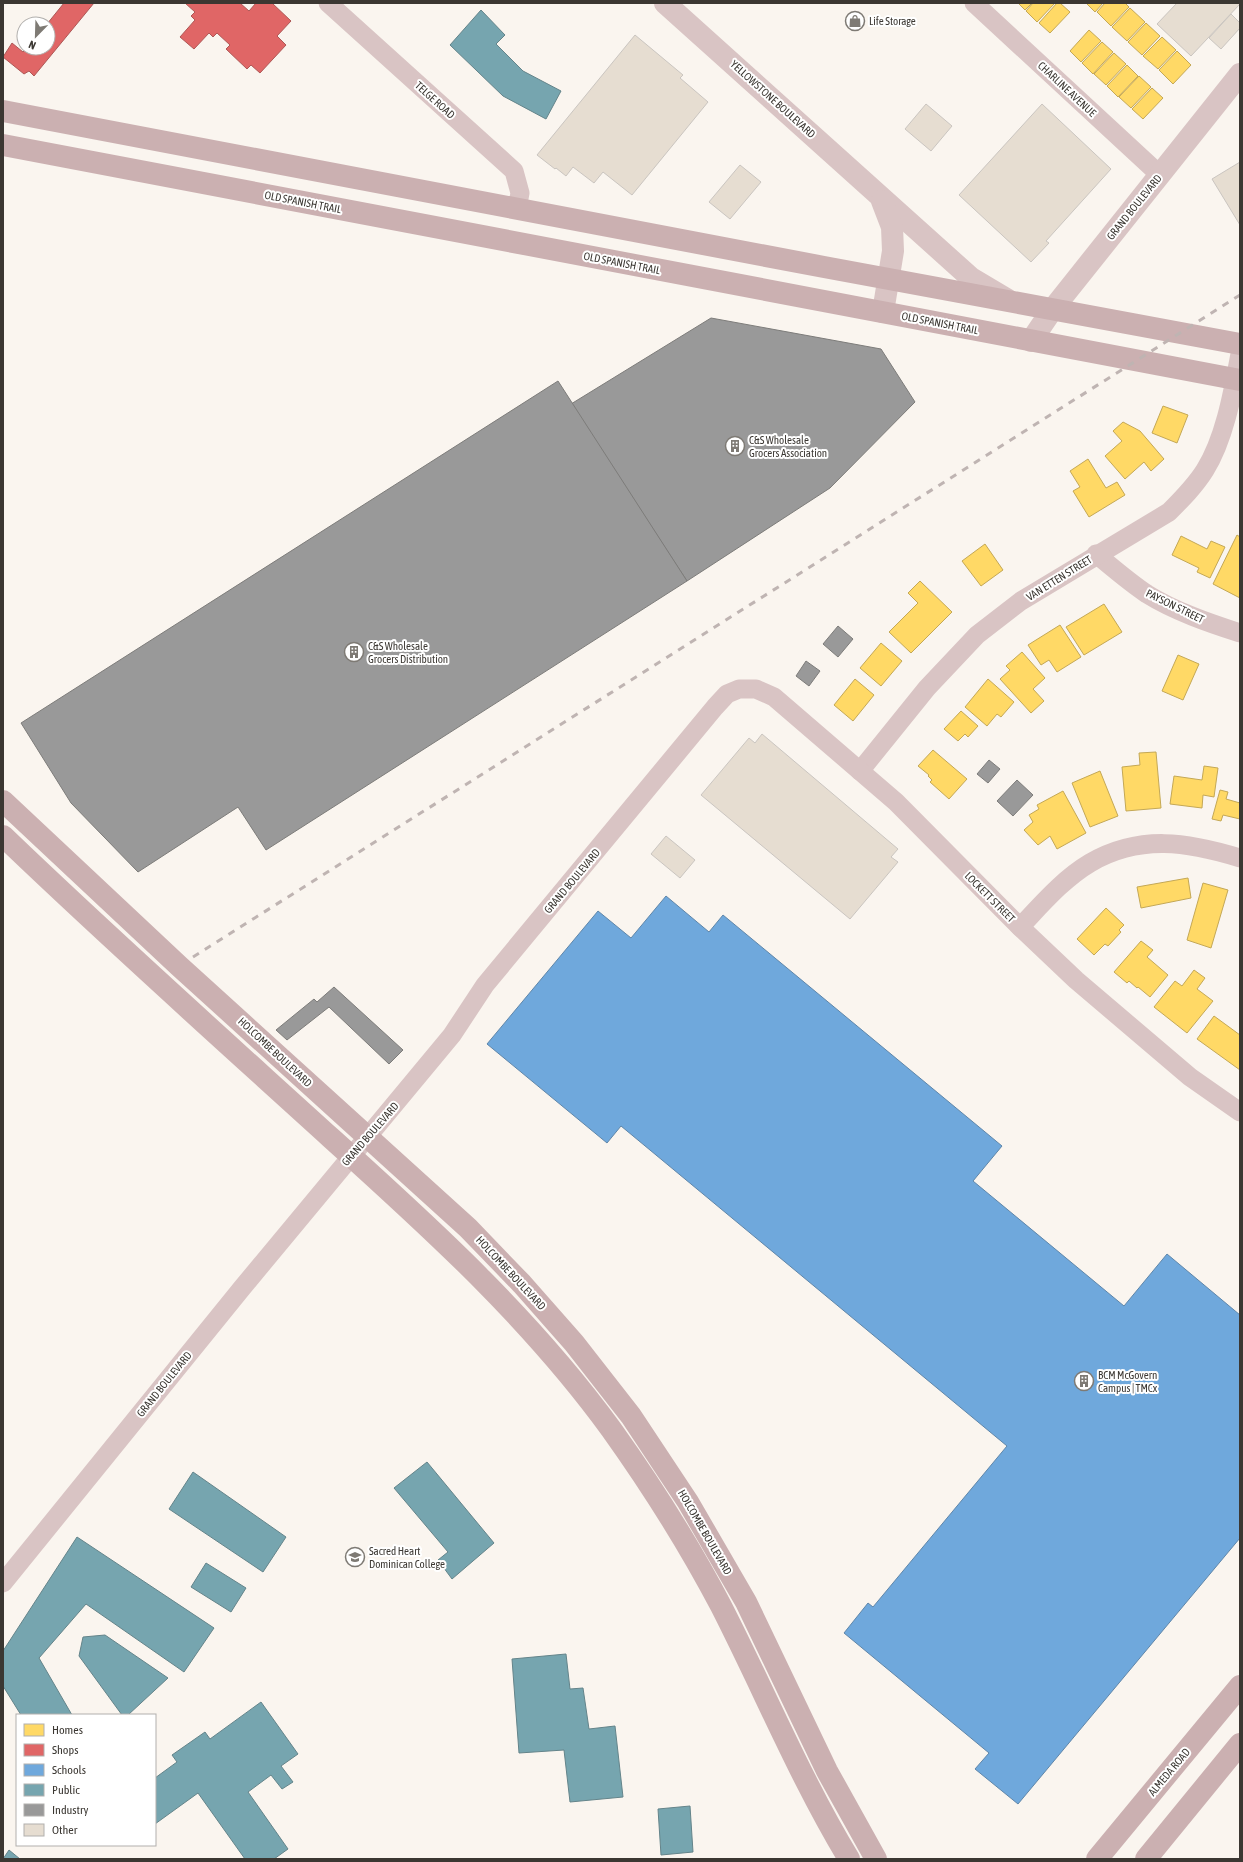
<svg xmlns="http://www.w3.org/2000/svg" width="1243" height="1862" font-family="'Asap Condensed',sans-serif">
<rect width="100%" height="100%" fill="#faf5ef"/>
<g fill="#ffd966" stroke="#c4a856">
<polygon points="1018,3 1032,3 1025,10"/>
<polygon points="1033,3 1055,3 1037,22 1026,11"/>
<polygon points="1057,3 1060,3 1070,12 1050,33 1039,23"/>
<polygon points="1086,3 1103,3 1095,12"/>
<polygon points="1105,3 1125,3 1129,7 1111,26 1097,12"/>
<polygon points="1130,8 1145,22 1127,41 1112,27"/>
<polygon points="1146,23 1160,36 1142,55 1128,42"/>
<polygon points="1089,30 1101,41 1081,62 1070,51"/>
<polygon points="1162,37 1176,50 1158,69 1143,56"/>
<polygon points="1102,42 1113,52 1093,74 1082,63"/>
<polygon points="1177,51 1191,65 1173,84 1159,70"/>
<polygon points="1114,53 1126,64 1106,85 1094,74"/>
<polygon points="1127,65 1138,76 1118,97 1107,86"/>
<polygon points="1139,76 1151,87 1131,108 1119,97"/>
<polygon points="1152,88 1163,98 1143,119 1132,109"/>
<polygon points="1163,406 1188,415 1177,443 1152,433"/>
<polygon points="1123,422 1140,431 1164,459 1151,471 1144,462 1125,479 1105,456 1122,441 1113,431"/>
<polygon points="1088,459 1106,488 1117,482 1125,495 1089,517 1073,491 1080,487 1070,471"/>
<polygon points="1237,535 1240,537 1240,598 1213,584"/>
<polygon points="1181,536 1207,549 1211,541 1225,547 1210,578 1197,572 1199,568 1172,555"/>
<polygon points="985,544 1003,570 981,586 962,561"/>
<polygon points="920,581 952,612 911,653 889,632 918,603 908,593"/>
<polygon points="1104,604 1122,632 1084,655 1066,627"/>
<polygon points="1060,625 1081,657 1057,672 1049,660 1041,665 1028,645"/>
<polygon points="881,643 902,661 881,686 860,668"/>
<polygon points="1022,652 1045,678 1033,689 1044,701 1031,713 1000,679 1010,670 1006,666"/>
<polygon points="1178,655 1199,664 1183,700 1162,691"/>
<polygon points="855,679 874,695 853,721 834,705"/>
<polygon points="988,679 1014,702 1001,717 997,714 987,726 965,707"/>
<polygon points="961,711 978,726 968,737 965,734 958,741 944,729"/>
<polygon points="933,750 967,779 949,799 930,782 932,780 928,776 929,775 918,766"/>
<polygon points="1156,752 1161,808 1126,811 1122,767 1140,765 1139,753"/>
<polygon points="1204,766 1218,768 1214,797 1203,795 1202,808 1170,804 1174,776 1202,780"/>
<polygon points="1100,771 1118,816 1090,827 1072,783"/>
<polygon points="1220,790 1228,792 1226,799 1240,803 1240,801 1240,819 1223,815 1221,821 1212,819"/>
<polygon points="1063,791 1086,833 1057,849 1050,836 1038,845 1024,830 1033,822 1029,815 1039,809 1037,805"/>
<polygon points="1188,878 1191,898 1141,908 1137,887"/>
<polygon points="1203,883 1228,890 1211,948 1187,940"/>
<polygon points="1106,908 1124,925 1119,930 1121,932 1108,946 1105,944 1094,955 1077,939"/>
<polygon points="1141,941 1153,950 1147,957 1168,975 1150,997 1138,987 1137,988 1129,981 1127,983 1114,972"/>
<polygon points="1194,970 1205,978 1197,989 1213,1001 1187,1033 1154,1007 1175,981 1182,986"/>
<polygon points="1214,1016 1240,1035 1240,1070 1197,1039"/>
</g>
<g fill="#e06666" stroke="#ae5856">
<polygon points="64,3 94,3 34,76 29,71 24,74 3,57 12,43 23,52 27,48 48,48 47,24"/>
<polygon points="185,3 240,3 249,11 256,3 272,3 291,21 277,36 286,45 260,73 251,65 247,69 226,49 230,45 217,33 213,37 209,33 194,49 180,37 195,20 191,16 195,12"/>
</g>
<polygon fill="#6fa8dc" stroke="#5f86a9" points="666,896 709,932 723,915 1002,1146 973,1181 1124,1306 1167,1254 1240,1315 1240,1538 1018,1804 975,1769 989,1753 844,1633 868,1603 873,1607 1007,1446 621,1126 607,1143 487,1044 598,911 631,938"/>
<g fill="#76a5af" stroke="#64848a">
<polygon points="481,10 505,35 496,44 523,71 561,91 546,119 503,96 450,45"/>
<polygon points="427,1462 494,1543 452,1579 438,1560 448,1552 394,1488"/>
<polygon points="193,1472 286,1537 263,1572 169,1509"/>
<polygon points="77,1537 214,1628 184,1672 86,1604 39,1658 72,1715 21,1715 3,1686 3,1651"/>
<polygon points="206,1563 246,1588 231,1612 191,1587"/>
<polygon points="105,1635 168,1678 128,1715 122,1715 79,1656 83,1637"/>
<polygon points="566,1654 570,1689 583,1688 589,1729 615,1726 623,1797 570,1802 564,1750 519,1753 512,1659"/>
<polygon points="261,1702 298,1754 281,1766 293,1782 282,1789 271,1775 248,1792 288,1849 274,1859 245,1859 198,1793 155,1824 155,1778 177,1762 172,1755 205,1732 210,1739"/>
<polygon points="690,1806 693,1852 661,1855 658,1809"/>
<polygon points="9,1850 20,1859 3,1859"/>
</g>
<g fill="#999" stroke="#7d7c7a">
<polygon points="711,318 881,349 915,402 830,488 687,581 571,404"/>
<polygon points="558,381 687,581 266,850 238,807 138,872 71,803 21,723"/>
<polygon points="838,626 853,639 838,657 823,644"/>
<polygon points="806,661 820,671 809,686 796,676"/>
<polygon points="989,760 1000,769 988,783 977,774"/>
<polygon points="1017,780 1033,795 1013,816 997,801"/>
<polygon points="334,987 403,1050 389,1064 329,1007 287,1040 276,1030 314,999 317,1002"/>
</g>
<g fill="#e6ddd1" stroke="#cac5c0">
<polygon points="1177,3 1240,3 1240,4 1191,56 1157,24"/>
<polygon points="1231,14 1240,23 1240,28 1221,49 1209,38"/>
<polygon points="635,35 683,75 680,78 708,102 632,195 603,172 594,183 573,167 566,176 556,168 555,169 537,155"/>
<polygon points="926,104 952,126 931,151 905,129"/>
<polygon points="1042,104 1111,169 1046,241 1049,243 1031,262 959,195"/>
<polygon points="1240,162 1240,225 1212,179"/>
<polygon points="740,165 761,182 730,219 709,202"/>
<polygon points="762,734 898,849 891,857 898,862 850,919 701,795 749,738 755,743"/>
<polygon points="666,836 695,860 680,878 651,854"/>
</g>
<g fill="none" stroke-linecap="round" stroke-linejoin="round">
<g stroke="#d9c4c4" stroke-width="19">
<polyline points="328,3 514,171 520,193 517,209"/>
<polyline points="974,3 1160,175"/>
<path d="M1096,554C1113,568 1129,582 1147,594C1174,611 1209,623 1240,633"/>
<path d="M860,771L927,688L977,635L1021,601L1169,512C1182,499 1195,486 1205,470C1225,438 1233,391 1240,354"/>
<path d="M1020,927C1041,905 1063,879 1090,863C1140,834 1188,842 1240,858"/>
<polyline points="3,1583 242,1288 452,1035 485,985 715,707 727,694 739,689 756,689 774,697 896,802 1020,927 1076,980 1190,1077 1240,1112"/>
</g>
<g stroke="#d9c4c4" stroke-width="22">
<polyline points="665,3 971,278 1008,300"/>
<polyline points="882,201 892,227 893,251 883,312"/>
<polyline points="1031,341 1052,310 1240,74"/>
</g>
<g stroke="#cbb0b1" stroke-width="22">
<polyline points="3,111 824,267 1240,344"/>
<polyline points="3,145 1240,380"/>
<polyline points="3,801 179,966 468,1228 522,1284 574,1343 631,1416 688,1502 746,1602 827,1771 876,1859"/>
<path d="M3,836C110,939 221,1038 331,1138C431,1228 531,1319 611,1429C651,1485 689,1545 721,1606C764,1690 800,1778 849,1859"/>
<polyline points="1097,1859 1240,1686"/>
<polyline points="1146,1859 1240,1744"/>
</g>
<polyline stroke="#bfb4b2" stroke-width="3" stroke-dasharray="7 7" stroke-linecap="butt" points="193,957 1240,295"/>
</g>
<defs>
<g id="shop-ring" transform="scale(1)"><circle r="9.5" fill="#fff" stroke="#7e7a74" stroke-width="1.5"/><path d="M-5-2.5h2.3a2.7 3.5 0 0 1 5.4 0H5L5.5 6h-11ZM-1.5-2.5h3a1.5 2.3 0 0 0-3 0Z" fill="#7e7a74"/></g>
<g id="building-ring" transform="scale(1)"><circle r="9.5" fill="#fff" stroke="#7e7a74" stroke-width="1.5"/><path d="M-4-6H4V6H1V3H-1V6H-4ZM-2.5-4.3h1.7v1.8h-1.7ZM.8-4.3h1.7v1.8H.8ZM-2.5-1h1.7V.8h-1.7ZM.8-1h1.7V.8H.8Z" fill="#7e7a74"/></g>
<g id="university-ring" transform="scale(1)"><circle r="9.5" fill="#fff" stroke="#7e7a74" stroke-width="1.5"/><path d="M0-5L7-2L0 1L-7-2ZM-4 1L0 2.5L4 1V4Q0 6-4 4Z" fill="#7e7a74"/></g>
</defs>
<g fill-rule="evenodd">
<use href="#shop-ring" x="855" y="21"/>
<use href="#building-ring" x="735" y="446"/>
<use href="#building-ring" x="354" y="652"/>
<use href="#building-ring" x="1084" y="1381"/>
<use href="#university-ring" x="355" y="1557"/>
</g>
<g text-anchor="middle" stroke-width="4" stroke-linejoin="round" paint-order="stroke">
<g font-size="11" fill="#3b3732" stroke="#fff" text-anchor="start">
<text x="869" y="25">Life Storage</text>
<text x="749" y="444">C&amp;S Wholesale<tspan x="749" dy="13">Grocers Association</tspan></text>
<text x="368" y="650">C&amp;S Wholesale<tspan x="368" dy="13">Grocers Distribution</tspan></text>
<text x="1098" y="1379">BCM McGovern<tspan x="1098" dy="13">Campus | TMCx</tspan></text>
<text x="369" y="1555">Sacred Heart<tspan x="369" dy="13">Dominican College</tspan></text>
</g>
<g font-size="11" fill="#3b3732" stroke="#fff">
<text transform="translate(1067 89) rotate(43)" y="4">CHARLINE AVENUE</text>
<text transform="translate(773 99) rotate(42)" y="4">YELLOWSTONE BOULEVARD</text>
<text transform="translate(435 100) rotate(42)" y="4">TELGE ROAD</text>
<text transform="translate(303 202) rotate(11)" y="4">OLD SPANISH TRAIL</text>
<text transform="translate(1134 207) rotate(-51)" y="4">GRAND BOULEVARD</text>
<text transform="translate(622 263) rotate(11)" y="4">OLD SPANISH TRAIL</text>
<text transform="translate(940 323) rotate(11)" y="4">OLD SPANISH TRAIL</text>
<text transform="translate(1059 578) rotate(-32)" y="4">VAN ETTEN STREET</text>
<text transform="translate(1175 606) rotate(26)" y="4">PAYSON STREET</text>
<text transform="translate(572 881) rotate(-50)" y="4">GRAND BOULEVARD</text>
<text transform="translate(990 897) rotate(45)" y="4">LOCKETT STREET</text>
<text transform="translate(275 1052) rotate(43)" y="4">HOLCOMBE BOULEVARD</text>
<text transform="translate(370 1134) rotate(-49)" y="4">GRAND BOULEVARD</text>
<text transform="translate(511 1273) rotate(47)" y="4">HOLCOMBE BOULEVARD</text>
<text transform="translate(164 1384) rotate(-51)" y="4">GRAND BOULEVARD</text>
<text transform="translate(705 1532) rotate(60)" y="4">HOLCOMBE BOULEVARD</text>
<text transform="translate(1169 1772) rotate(-50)" y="4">ALMEDA ROAD</text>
</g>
</g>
<rect width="1243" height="1862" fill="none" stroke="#3b3732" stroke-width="8"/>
<rect x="16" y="1714" width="140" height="132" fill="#ffffff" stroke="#b1afad"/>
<rect x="24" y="1724" width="20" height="12" fill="#ffd966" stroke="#b1afad"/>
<text x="52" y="1734" font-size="12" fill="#3b3732">Homes</text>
<rect x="24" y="1744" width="20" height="12" fill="#e06666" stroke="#b1afad"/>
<text x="52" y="1754" font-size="12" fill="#3b3732">Shops</text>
<rect x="24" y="1764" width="20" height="12" fill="#6fa8dc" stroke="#b1afad"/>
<text x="52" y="1774" font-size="12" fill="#3b3732">Schools</text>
<rect x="24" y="1784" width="20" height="12" fill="#76a5af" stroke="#b1afad"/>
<text x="52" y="1794" font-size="12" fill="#3b3732">Public</text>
<rect x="24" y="1804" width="20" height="12" fill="#999999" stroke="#b1afad"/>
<text x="52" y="1814" font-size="12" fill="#3b3732">Industry</text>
<rect x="24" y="1824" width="20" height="12" fill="#e6ddd1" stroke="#b1afad"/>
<text x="52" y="1834" font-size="12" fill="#3b3732">Other</text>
<g transform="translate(36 36) rotate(203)"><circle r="19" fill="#ffffff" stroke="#b1afad"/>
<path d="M0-3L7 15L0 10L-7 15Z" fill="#7e7a74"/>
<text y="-6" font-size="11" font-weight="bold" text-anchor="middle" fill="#3b3732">N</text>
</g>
</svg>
